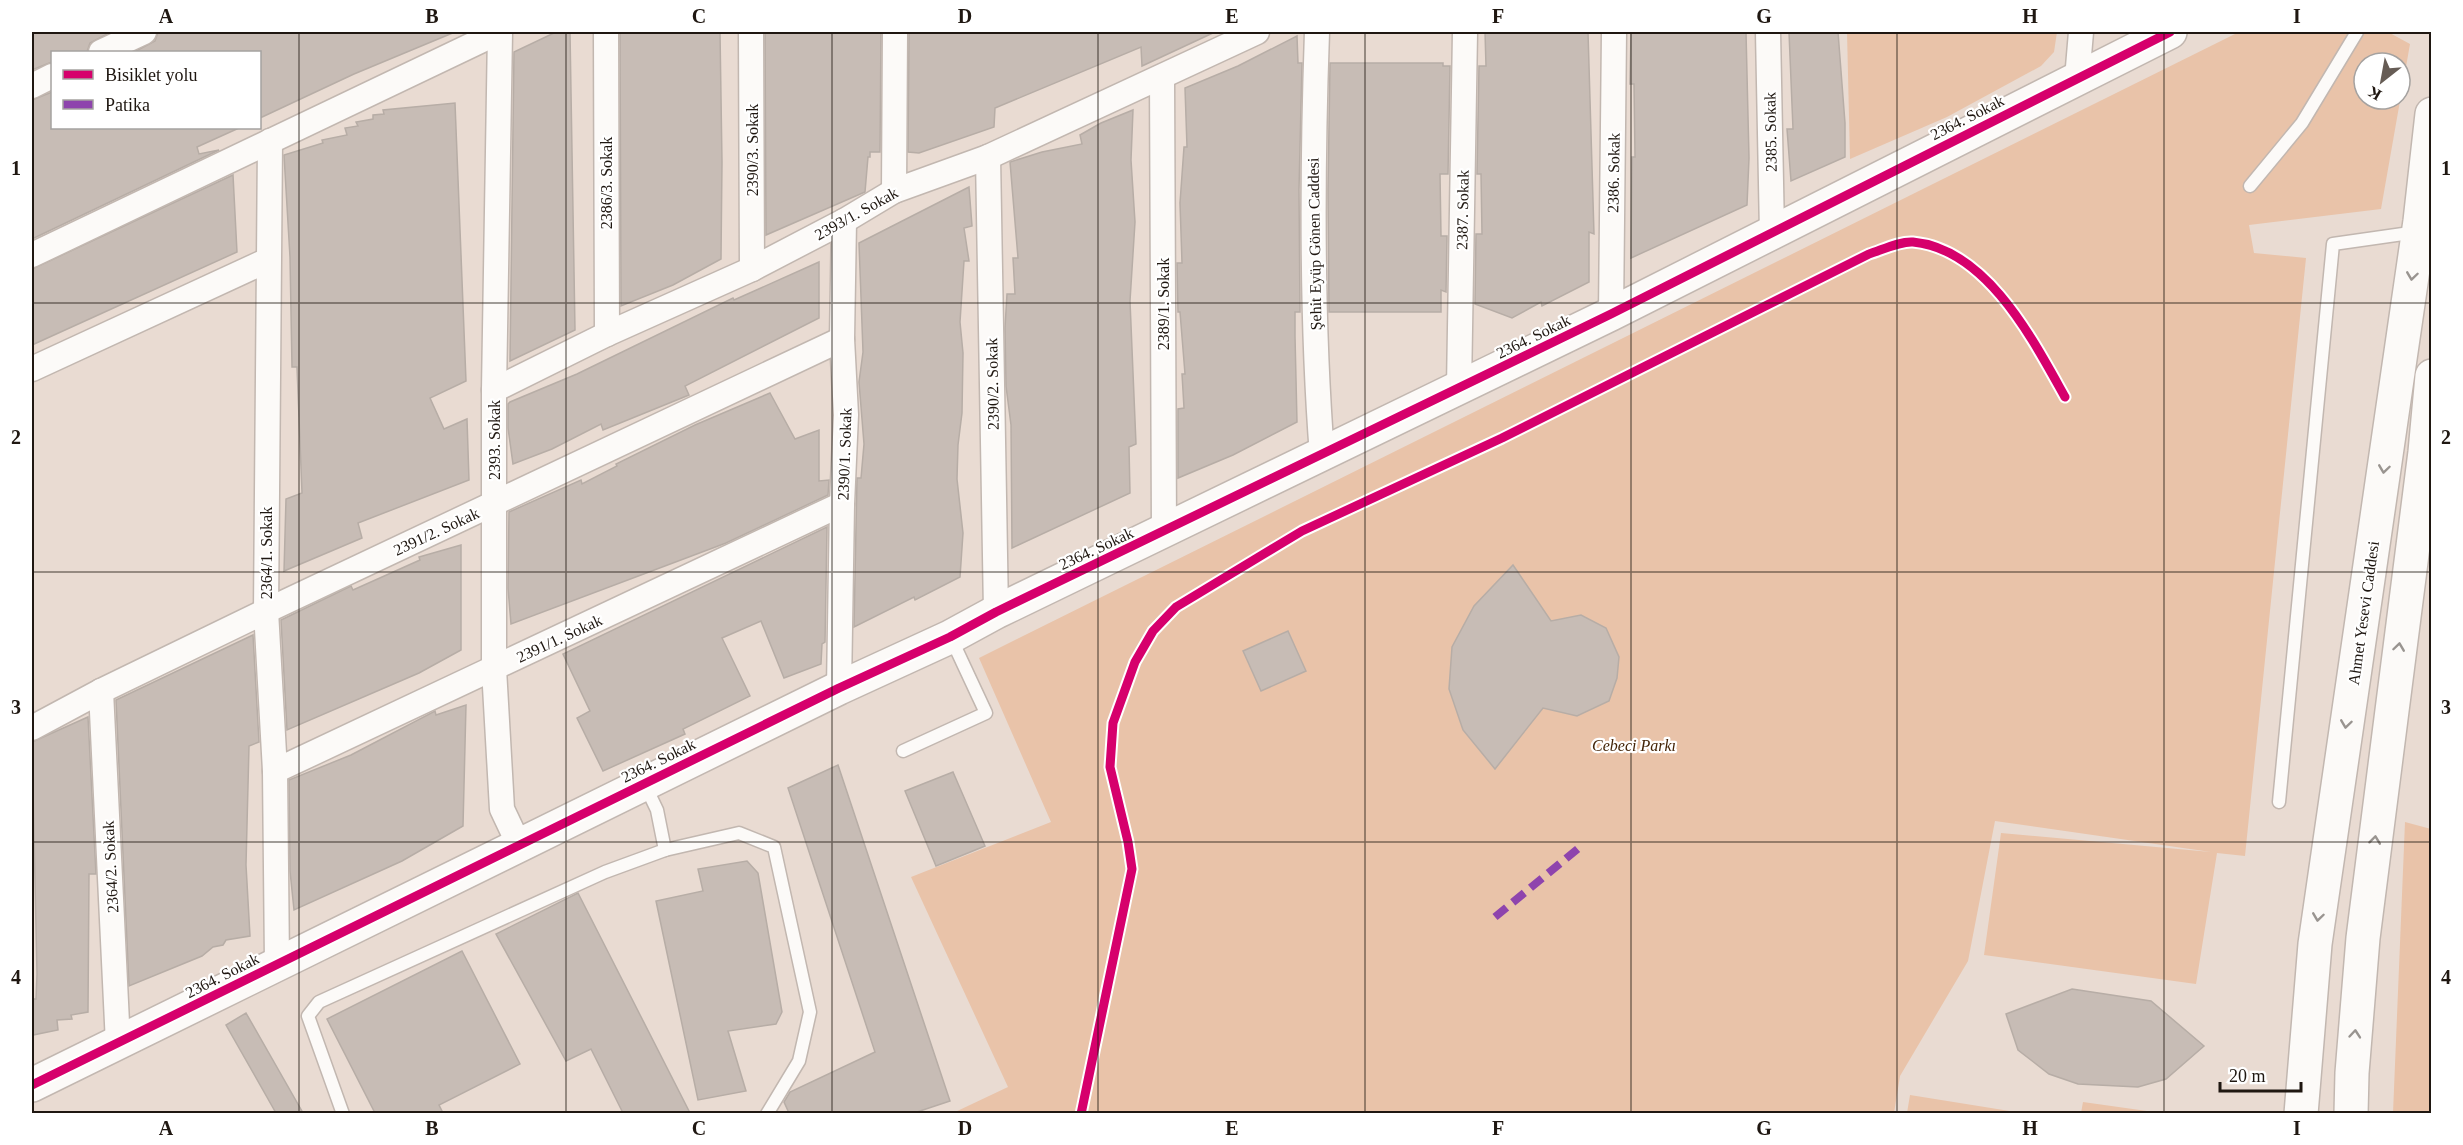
<svg xmlns="http://www.w3.org/2000/svg" width="2463" height="1145" font-family="Georgia,serif">
<rect width="100%" height="100%" fill="#e9dbd2"/>
<g fill="#e9c3a9" fill-rule="evenodd">
<polygon points="1847,32 2057,32 2054,52 2041,66 1947,117 1850,159"/>
<path d="M2239,32H2388L2410,44L2381,209L2249,225L2254,253L2306,258L2245,856L2217,853L2196,984L1984,955L2001,833L2211,852L1995,821L1968,961L1900,1076L1894,1113H953L1008,1087L911,877L1051,822L979,658ZM2364,63H2400V99H2364Z"/>
<polygon points="2405,822 2431,829 2431,1113 2393,1113"/>
<polygon points="1910,1095 2022,1113 1907,1113"/>
<polygon points="2083,1102 2161,1113 2081,1113"/>
</g>
<g fill="#c7bcb5" stroke="#b7ada6" stroke-width="1.5">
<polygon points="32,32 111,32 90,43 87,52 52,52 52,62 32,70"/>
<polygon points="158,32 455,32 354,74 260,118 260,52 134,52 155,41"/>
<polygon points="556,32 570,32 575,330 510,361 514,52"/>
<polygon points="620,32 720,32 722,162 721,259 673,285 621,306"/>
<polygon points="765,32 881,32 880,152 870,152 870,157 868,157 865,192 766,235"/>
<polygon points="909,32 1215,32 1142,66 1141,47 995,108 994,127 919,153 908,152"/>
<polygon points="1485,32 1588,32 1594,234 1589,232 1589,282 1542,306 1541,302 1512,318 1475,304 1476,234 1482,234 1481,174 1477,174 1479,66 1486,66"/>
<polygon points="1631,32 1746,32 1749,158 1747,205 1631,258 1632,157 1635,157 1634,84 1630,84"/>
<polygon points="1789,32 1838,32 1845,123 1845,157 1791,181 1787,129 1793,129"/>
<polygon points="1297,36 1298,63 1302,63 1299,190 1300,312 1295,312 1295,336 1297,422 1233,455 1178,478 1178,409 1184,408 1182,374 1185,374 1180,312 1178,312 1177,263 1182,263 1180,203 1184,147 1187,147 1185,88 1238,66"/>
<polygon points="1330,63 1443,63 1443,66 1450,66 1448,174 1440,174 1441,236 1447,236 1446,292 1441,290 1441,312 1329,312 1328,191"/>
<polygon points="52,92 52,128 239,128 197,147 199,154 219,150 32,239 32,100"/>
<polygon points="455,103 466,381 430,398 444,429 467,419 469,480 358,523 362,538 284,571 286,499 302,493 297,367 292,367 290,257 284,155 323,143 322,140 347,135 345,128 358,126 356,122 373,119 373,115 384,114 383,110"/>
<polygon points="1133,110 1131,160 1135,222 1130,301 1136,444 1129,447 1130,493 1012,548 1011,425 1006,386 1005,328 1007,294 1015,294 1013,258 1018,258 1010,162 1042,152 1082,144 1080,135 1101,123"/>
<polygon points="233,175 237,252 32,345 32,269"/>
<polygon points="969,187 972,226 964,228 969,261 964,261 960,322 963,353 962,413 958,445 957,479 963,533 960,577 915,600 914,597 854,627 857,478 861,478 864,444 859,382 863,352 859,243"/>
<polygon points="819,262 819,318 685,386 689,395 603,430 601,424 552,449 513,464 508,428 508,404 510,402 577,374 733,298 734,300"/>
<polygon points="770,393 795,439 819,430 819,481 829,480 828,495 726,543 511,624 508,588 509,512 581,480 582,484 617,466 616,464 695,425"/>
<polygon points="827,527 825,642 822,644 821,664 784,678 761,621 722,638 750,696 683,729 685,734 603,771 577,718 590,711 563,654"/>
<polygon points="461,545 461,650 419,673 287,730 281,620 351,586 353,590 420,560 419,557"/>
<polygon points="1513,565 1551,621 1581,615 1606,628 1619,657 1617,678 1609,701 1577,716 1543,708 1495,769 1463,730 1449,689 1452,647 1474,606"/>
<polygon points="1288,631 1306,671 1261,691 1243,651"/>
<polygon points="253,635 259,742 249,746 246,865 250,936 226,940 223,945 213,947 202,956 129,986 116,700"/>
<polygon points="466,705 463,826 402,861 294,910 290,871 289,780 351,755 435,711 436,715"/>
<polygon points="88,717 96,874 89,874 88,1012 71,1015 72,1019 57,1020 58,1030 33,1035 32,999 36,999 37,974 32,742"/>
<polygon points="838,765 950,1101 914,1113 789,1113 784,1102 790,1092 875,1052 788,788"/>
<polygon points="953,772 985,846 936,866 905,791"/>
<polygon points="747,861 758,873 782,1012 776,1024 728,1031 746,1091 698,1100 656,901 703,891 698,869"/>
<polygon points="578,893 690,1113 623,1113 591,1049 566,1061 496,934"/>
<polygon points="462,951 520,1064 439,1105 443,1113 375,1113 327,1019"/>
<polygon points="2072,989 2151,1001 2204,1046 2166,1079 2138,1087 2078,1084 2049,1074 2018,1050 2006,1014"/>
<polygon points="246,1013 303,1113 276,1113 226,1025"/>
</g>
<g fill="none" stroke-linecap="round" stroke-linejoin="round">
<g stroke="#c2b7b0" stroke-width="15">
<g id="lane">
<polyline points="2250,186 2302,123 2357,32"/>
<polyline points="903,751 986,713 951,638"/>
<polyline points="2279,802 2333,244 2417,232"/>
<polyline points="665,850 739,833 774,847 810,1012 799,1061 767,1114"/>
<polyline points="343,1114 308,1016 319,1002 605,872 665,850 657,810 645,785"/>
</g>
</g>
<g stroke="#c2b7b0" stroke-width="27">
<g id="street">
<polyline points="500,32 494,390 494,669 502,809 519,845"/>
<polyline points="606,32 607,334"/>
<polyline points="751,32 752,269"/>
<path d="M1317,32C1312,173 1311,314 1322,455"/>
<polyline points="1768,32 1772,233"/>
<polyline points="101,52 144,32"/>
<polyline points="1162,77 1164,532"/>
<polyline points="2077,79 2081,32"/>
<polyline points="32,86 52,76"/>
<polyline points="270,141 266,611 275,771 277,964"/>
<polyline points="988,157 996,612"/>
<polyline points="894,191 895,32"/>
<polyline points="32,255 499,32"/>
<polyline points="1611,314 1614,32"/>
<polyline points="32,369 268,260"/>
<polyline points="1459,388 1465,32"/>
<polyline points="494,390 607,334 752,269 844,221 894,191 988,157 1257,32"/>
<polyline points="839,688 842,504 846,415 842,339 844,221"/>
<polyline points="101,691 118,1044"/>
<polyline points="32,728 101,691 266,611 842,339"/>
<polyline points="275,771 842,504"/>
</g>
</g>
<g stroke="#c2b7b0" stroke-width="36">
<polyline id="secondary" points="32,1085 839,688 950,637 996,612 1611,314 2170,32"/>
</g>
<g stroke="#c2b7b0" stroke-width="36">
<g id="primary">
<polyline points="2301,1114 2315,944 2420,221 2432,114"/>
<polyline points="2351,1114 2352,1073 2363,938 2425,452 2432,376"/>
</g>
</g>
<use href="#lane" stroke="#fcfaf8" stroke-width="12"/>
<use href="#street" stroke="#fcfaf8" stroke-width="24"/>
<use href="#secondary" stroke="#fcfaf8" stroke-width="33"/>
<use href="#primary" stroke="#fcfaf8" stroke-width="33"/>
<polyline stroke="#8e44ad" stroke-width="8" stroke-dasharray="15 8" stroke-linecap="butt" points="1495,917 1580,847"/>
<g stroke="#fff" stroke-width="13">
<g id="cycleway">
<polyline points="32,1085 839,688 950,637 996,612 1611,314 2170,32"/>
<path d="M1081,1114L1132,869L1128,842L1110,767L1113,723L1135,662L1153,631L1176,607L1302,531L1502,438L1869,254C1882,250 1900,241 1913,242C1987,249 2033,340 2065,397"/>
</g>
</g>
<use href="#cycleway" stroke="#d6006c" stroke-width="9"/>
</g>
<defs><path id="oneway-chevron" d="M-2-3.5L2.5 0L-2 3.5" fill="none" stroke-width="1.6" stroke-linecap="round" stroke-linejoin="round" transform="scale(1.5)"/></defs>
<g stroke="#999490">
<use href="#oneway-chevron" transform="translate(2412 276) rotate(98)"/>
<use href="#oneway-chevron" transform="translate(2384 469) rotate(98)"/>
<use href="#oneway-chevron" transform="translate(2399 647) rotate(-82)"/>
<use href="#oneway-chevron" transform="translate(2346 724) rotate(98)"/>
<use href="#oneway-chevron" transform="translate(2375 840) rotate(-83)"/>
<use href="#oneway-chevron" transform="translate(2318 917) rotate(98)"/>
<use href="#oneway-chevron" transform="translate(2355 1034) rotate(-85)"/>
</g>
<path fill="none" stroke="#1f1711" stroke-width="1.5" stroke-opacity="0.55" d="M299,32V1114M566,32V1114M832,32V1114M1098,32V1114M1365,32V1114M1631,32V1114M1897,32V1114M2164,32V1114M32,303H2432M32,572H2432M32,842H2432"/>
<g text-anchor="middle" stroke-width="4.5" stroke-linejoin="round" paint-order="stroke">
<g font-size="16" fill="#1f1711" stroke="#fff">
<text transform="translate(1967 117) rotate(-27)" y="6">2364. Sokak</text>
<text transform="translate(1770 132) rotate(-91)" y="6">2385. Sokak</text>
<text transform="translate(752 150) rotate(-90)" y="6">2390/3. Sokak</text>
<text transform="translate(1613 173) rotate(-89)" y="6">2386. Sokak</text>
<text transform="translate(606 183) rotate(-90)" y="6">2386/3. Sokak</text>
<text transform="translate(1462 210) rotate(-89)" y="6">2387. Sokak</text>
<text transform="translate(856 213) rotate(-29)" y="6">2393/1. Sokak</text>
<text transform="translate(1314 244) rotate(-91)" y="6">Şehit Eyüp Gönen Caddesi</text>
<text transform="translate(1163 304) rotate(-90)" y="6">2389/1. Sokak</text>
<text transform="translate(1533 336) rotate(-26)" y="6">2364. Sokak</text>
<text transform="translate(992 384) rotate(-91)" y="6">2390/2. Sokak</text>
<text transform="translate(494 440) rotate(-90)" y="6">2393. Sokak</text>
<text transform="translate(844 454) rotate(-88)" y="6">2390/1. Sokak</text>
<text transform="translate(436 531) rotate(-25)" y="6">2391/2. Sokak</text>
<text transform="translate(1096 548) rotate(-25)" y="6">2364. Sokak</text>
<text transform="translate(266 553) rotate(-90)" y="6">2364/1. Sokak</text>
<text transform="translate(2363 613) rotate(-82)" y="6">Ahmet Yesevi Caddesi</text>
<text transform="translate(559 638) rotate(-25)" y="6">2391/1. Sokak</text>
<text transform="translate(658 760) rotate(-26)" y="6">2364. Sokak</text>
<text transform="translate(110 867) rotate(-93)" y="6">2364/2. Sokak</text>
<text transform="translate(222 975) rotate(-27)" y="6">2364. Sokak</text>
</g>
<g font-size="16" font-style="italic" fill="#432306" stroke="#fff">
<text x="1634" y="751">Cebeci Parkı</text>
</g>
</g>
<rect width="2463" height="1145" fill="none" stroke="#ffffff" stroke-width="66"/>
<rect x="51" y="51" width="210" height="78" fill="#ffffff" stroke="#a5a2a0" stroke-width="1.5"/>
<rect x="63" y="70" width="30" height="9" fill="#d6006c" stroke="#a5a2a0" stroke-width="1.5"/>
<text x="105" y="81" font-size="18" fill="#1f1711">Bisiklet yolu</text>
<rect x="63" y="100" width="30" height="9" fill="#8e44ad" stroke="#a5a2a0" stroke-width="1.5"/>
<text x="105" y="111" font-size="18" fill="#1f1711">Patika</text>
<g transform="translate(2382 81) rotate(211)"><circle r="28" fill="#ffffff" stroke="#a5a2a0" stroke-width="1.5"/>
<path d="M0-4.5L10 22L0 15L-10 22Z" fill="#665c55"/>
<text y="-9" font-size="16" font-weight="bold" text-anchor="middle" fill="#1f1711">K</text>
</g>
<path d="M2220 1082v9h81v-9" fill="none" stroke="#1f1711" stroke-width="3"/>
<text x="2229" y="1082" font-size="18" fill="#1f1711" stroke="#ffffff" stroke-width="4.5" paint-order="stroke">20 m</text>
<rect x="33" y="33" width="2397" height="1079" fill="none" stroke="#1f1711" stroke-width="2"/>
<g font-size="20" text-anchor="middle" font-weight="bold" fill="#1f1711">
<text x="166" y="23">A</text>
<text x="432" y="23">B</text>
<text x="699" y="23">C</text>
<text x="965" y="23">D</text>
<text x="1232" y="23">E</text>
<text x="1498" y="23">F</text>
<text x="1764" y="23">G</text>
<text x="2030" y="23">H</text>
<text x="2297" y="23">I</text>
<text x="16" y="175">1</text>
<text x="2446" y="175">1</text>
<text x="16" y="444">2</text>
<text x="2446" y="444">2</text>
<text x="16" y="714">3</text>
<text x="2446" y="714">3</text>
<text x="16" y="984">4</text>
<text x="2446" y="984">4</text>
<text x="166" y="1135">A</text>
<text x="432" y="1135">B</text>
<text x="699" y="1135">C</text>
<text x="965" y="1135">D</text>
<text x="1232" y="1135">E</text>
<text x="1498" y="1135">F</text>
<text x="1764" y="1135">G</text>
<text x="2030" y="1135">H</text>
<text x="2297" y="1135">I</text>
</g>
</svg>
